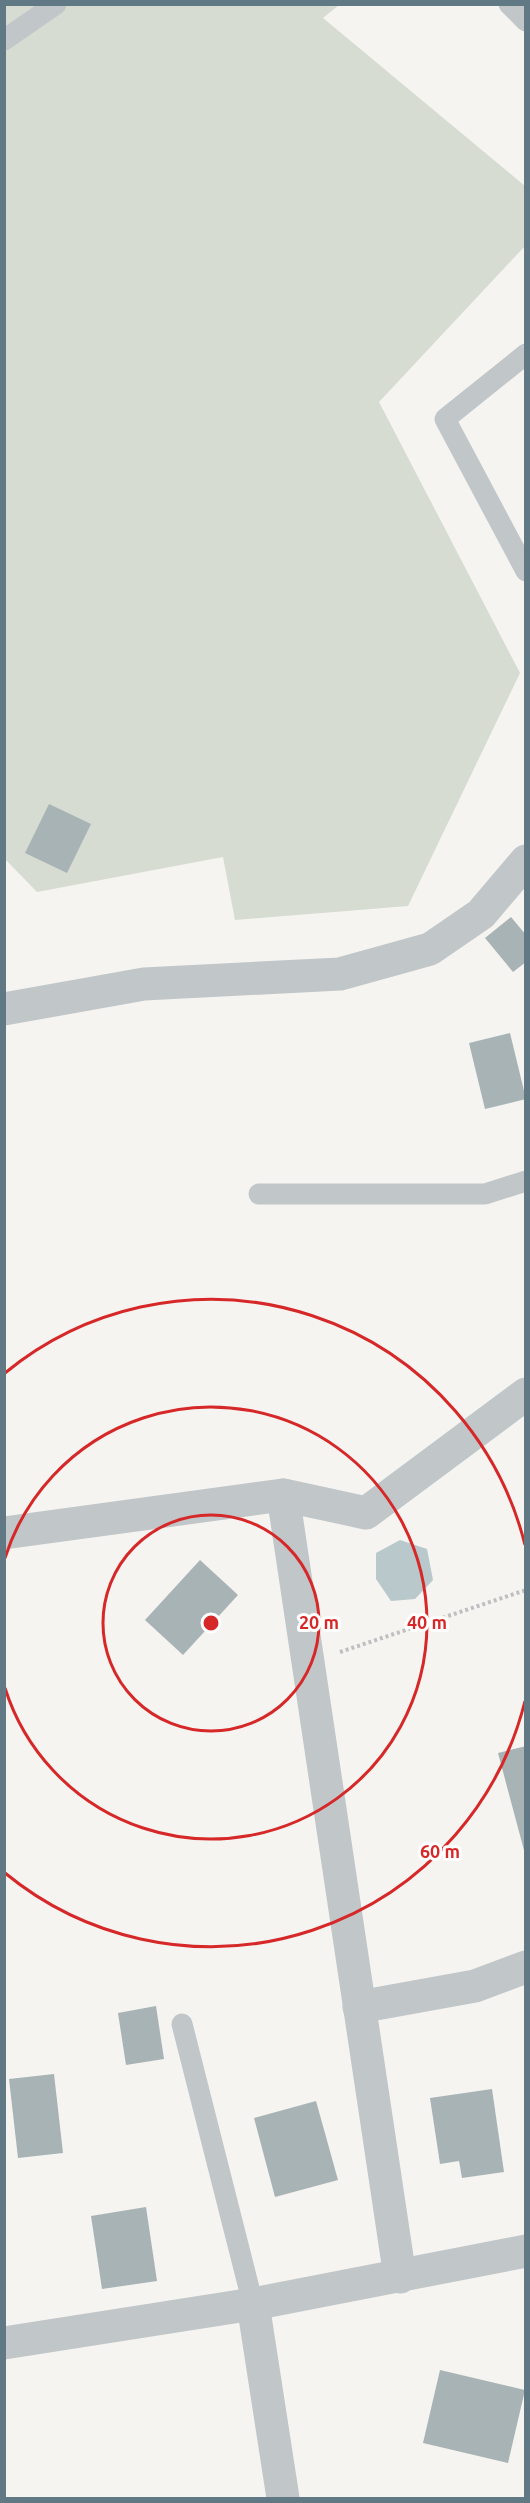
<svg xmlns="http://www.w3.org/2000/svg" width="530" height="2503" font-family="Ubuntu,sans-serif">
<rect width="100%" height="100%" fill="#f5f4f0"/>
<polygon fill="#d6dcd1" points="4,5 339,5 323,18 525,186 525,246 379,402 520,673 408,906 235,920 223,857 37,892 5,859"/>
<polygon fill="#b8c8cb" points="400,1540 427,1549 433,1580 415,1599 391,1601 376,1579 376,1553"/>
<g fill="#a8b3b6">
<polygon points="49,804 91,824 67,873 25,853"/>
<polygon points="511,917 526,935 526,962 513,972 485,938"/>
<polygon points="510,1033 526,1099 485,1109 469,1043"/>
<polygon points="200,1560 238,1595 183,1655 145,1620"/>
<polygon points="526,1746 526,1854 525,1854 498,1753"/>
<polygon points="156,2006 164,2059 126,2065 118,2013"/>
<polygon points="54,2074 63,2153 18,2158 9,2079"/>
<polygon points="492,2089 504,2172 462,2178 459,2161 440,2164 430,2098"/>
<polygon points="316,2101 338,2180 275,2197 254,2118"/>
<polygon points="146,2207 157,2281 102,2289 91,2216"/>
<polygon points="440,2370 525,2390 508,2463 423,2443"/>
</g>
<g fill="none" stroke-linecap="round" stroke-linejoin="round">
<polyline stroke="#bdbfc1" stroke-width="4" stroke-dasharray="3 3" stroke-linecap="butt" points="340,1652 526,1590"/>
<g stroke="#c1c6c9" stroke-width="21">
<polyline points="509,4 526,21"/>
<polyline points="4,40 56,4"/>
<polyline points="526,354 445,419 526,571"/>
<polyline points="259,1194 485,1194 526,1181"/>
<polyline points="182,2024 253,2304"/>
</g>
<g stroke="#c1c6c9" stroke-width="33">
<polyline points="4,1009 144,984 340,974 430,949 481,914 526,861"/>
<polyline points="283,1495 400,2277"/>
<polyline points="4,1533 283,1495 366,1513 526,1394"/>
<polyline points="359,2007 475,1986 526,1967"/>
<polyline points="253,2304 283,2498"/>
<polyline points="4,2343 253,2304 526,2251"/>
</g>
</g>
<g fill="none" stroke="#d62828" stroke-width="3">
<circle cx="211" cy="1623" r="108"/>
<path d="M5 1558A216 216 0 1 1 5 1688"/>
<path d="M525 1701A324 324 0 0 1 5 1873M5 1373A324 324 0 0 1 525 1545"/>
</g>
<circle cx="211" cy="1623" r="9" fill="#d62828" stroke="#fff" stroke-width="3"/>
<g font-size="18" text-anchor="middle" font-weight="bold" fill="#d62828" stroke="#fff" stroke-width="6" stroke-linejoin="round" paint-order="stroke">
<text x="319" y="1629">20 m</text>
<text x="427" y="1629">40 m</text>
<text x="440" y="1858">60 m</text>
</g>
<rect width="530" height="2503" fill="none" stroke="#617984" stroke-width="12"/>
</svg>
